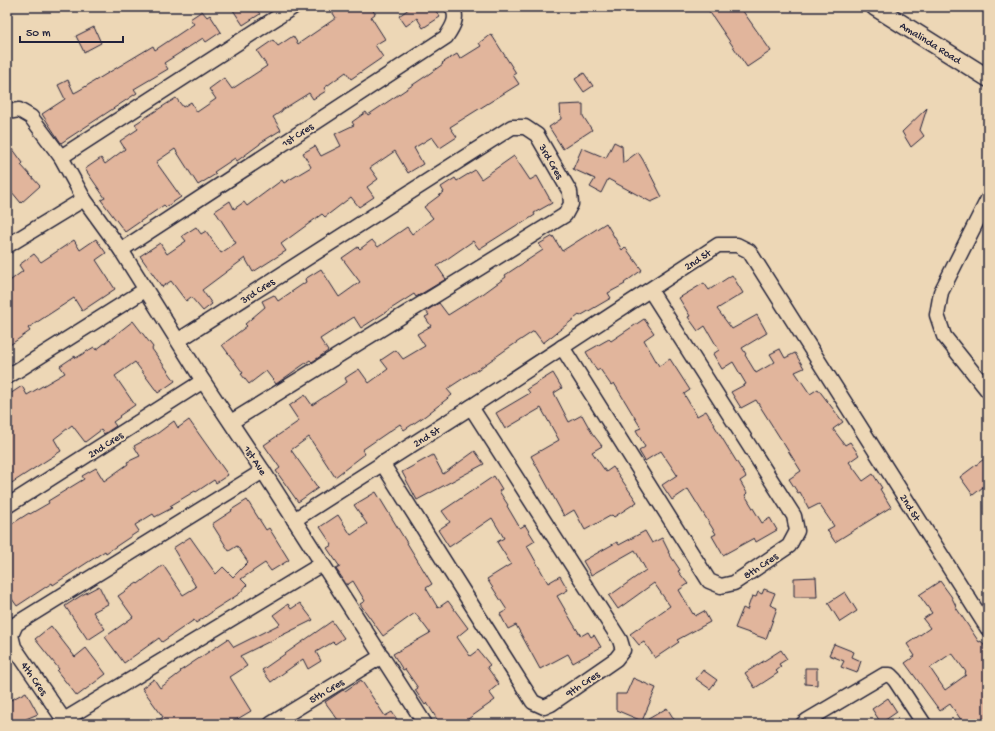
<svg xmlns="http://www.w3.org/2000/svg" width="995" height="731" font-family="'Gochi Hand',sans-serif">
<rect width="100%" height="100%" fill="#edd7b6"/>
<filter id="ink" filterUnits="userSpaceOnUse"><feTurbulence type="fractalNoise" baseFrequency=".025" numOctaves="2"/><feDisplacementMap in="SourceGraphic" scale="8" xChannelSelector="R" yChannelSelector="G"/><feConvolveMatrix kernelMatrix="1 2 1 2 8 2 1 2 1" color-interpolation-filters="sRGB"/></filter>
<g filter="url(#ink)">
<g fill="#e1b59c" stroke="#22223b" fill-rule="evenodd">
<polygon points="231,7 255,7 260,14 243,25"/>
<polygon points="329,7 371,7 375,14 371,17 385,39 375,45 383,57 351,79 346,72 324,88 326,91 313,99 309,93 282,110 282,111 273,117 281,130 260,143 260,144 237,161 235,158 214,172 216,174 198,185 175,149 156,162 181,197 166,207 164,205 125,232 101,200 105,198 85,169 101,158 105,164 125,149 120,141 138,129 135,124 176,98 183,107 191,102 197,112 216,99 209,89 224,78 232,89 267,66 257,51 273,40 278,46 293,36 298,44 336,18"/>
<polygon points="409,7 433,7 440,17 423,28 417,18 406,26 399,16 410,8"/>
<polygon points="714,7 740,7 771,51 747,67 709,11"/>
<polygon points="202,11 207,17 210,15 221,32 206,42 203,38 164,63 168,69 134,89 137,93 61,143 42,114 65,99 58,85 68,80 74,93 78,91 153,46 155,50 194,24 190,19"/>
<polygon points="94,27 101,43 84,52 76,36"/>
<polygon points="491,34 516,73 513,75 519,84 450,127 457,137 440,148 432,137 414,148 423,164 408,173 395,151 370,168 378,179 367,187 374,197 359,207 351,197 325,217 322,214 281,244 286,251 253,272 245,258 202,290 212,304 203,311 191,297 186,301 171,281 162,287 140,256 160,243 167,254 186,241 182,236 196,227 201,234 206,231 221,253 236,243 215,211 230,201 234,209 244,202 247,206 282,180 284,183 311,167 303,153 315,146 321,156 341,146 335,134 354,125 352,122 366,112 368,115 426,76 443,64 442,63 457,54 460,59 481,46 479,43"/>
<polygon points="584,73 593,86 584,92 575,79"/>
<polygon points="583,104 583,116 592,130 563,149 549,127 561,119 560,105"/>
<polygon points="927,108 920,130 924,136 911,147 902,132"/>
<polygon points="7,141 23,163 21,165 40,186 21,203 7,186"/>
<polygon points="614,142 622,146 623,163 638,152 643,160 662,197 651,202 608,179 601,193 590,187 595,179 573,169 582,148 606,158"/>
<polygon points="514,156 530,180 537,176 552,203 534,213 535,215 521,224 520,223 479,249 473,241 437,266 446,279 416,297 414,294 361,328 354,317 320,339 328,351 312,362 310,360 276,384 266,371 249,384 241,374 243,373 222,345 247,326 245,324 265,307 262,301 274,295 278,301 306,282 305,279 321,269 339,297 360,282 342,258 358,247 360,249 372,240 378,247 407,227 412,234 433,218 424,207 444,192 441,187 455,178 457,181 475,170 481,179"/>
<polygon points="606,223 622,250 625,247 642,270 624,283 625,284 608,293 611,298 580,316 579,315 543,343 534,331 504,351 473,373 473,372 447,389 452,395 425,416 404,430 400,424 362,450 365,454 335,477 309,437 291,450 318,488 298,502 276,471 280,468 264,445 299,421 289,406 305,395 312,405 347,382 345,378 359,369 369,383 388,369 381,360 396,350 403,359 425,346 417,334 431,326 425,317 429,315 426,311 439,303 448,315 480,295 480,296 506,277 505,275 543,250 539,244 553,236 562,251"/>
<polygon points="96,239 106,253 96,260 115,289 82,311 74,298 28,328 30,331 7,347 7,283 23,271 19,265 34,254 41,262 74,240 80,250"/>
<polygon points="732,275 743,293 717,309 732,329 757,315 767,333 742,348 746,354 745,355 756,373 775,362 770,354 780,349 785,358 795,353 804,368 795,372 810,394 818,389 843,422 833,429 845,445 850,442 859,455 849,462 863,481 873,474 882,488 880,489 891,507 835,542 827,530 834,526 819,504 809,509 800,492 798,493 789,479 801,471 756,400 741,408 731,392 746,384 733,362 722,369 713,354 719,350 705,326 698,331 688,317 690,316 679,298 704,283 709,290"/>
<polygon points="644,319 654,333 644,340 659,366 670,359 690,390 684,394 697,416 706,411 715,425 714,425 746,477 740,481 747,493 745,495 762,523 770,518 777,530 756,542 754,538 723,555 712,536 716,534 688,489 672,500 662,485 677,475 661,451 645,461 639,451 645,447 636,430 641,428 614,383 611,385 600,369 597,371 586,352 609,339 611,341"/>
<polygon points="133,321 153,347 152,349 175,381 158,393 135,362 115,376 135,405 119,416 120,417 113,422 116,426 104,434 101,430 85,442 72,425 54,439 61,451 7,486 7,396 22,386 27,395 65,373 60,366 75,356 76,358 94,347 96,350"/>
<polygon points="553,373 562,388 554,393 569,422 582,415 592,433 602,446 592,452 606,472 613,467 637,502 614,517 612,515 585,530 574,510 564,516 531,456 559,440 541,408 505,429 496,413 530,393 527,389"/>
<polygon points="189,420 228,475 216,483 214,480 196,492 195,491 170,506 172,508 155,517 153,514 135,525 139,531 106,553 105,551 53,585 52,583 17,606 7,592 7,527 29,513 30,514 49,503 48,501 84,479 82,476 96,468 104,481 128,464 127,462 140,456 134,446 158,433 174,421 178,428"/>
<polygon points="475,451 484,464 417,500 402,472 433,455 443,474"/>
<polygon points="988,456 988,483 973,495 960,477"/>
<polygon points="494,476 502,489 499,491 508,505 507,506 520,528 525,525 535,541 527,546 548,583 560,576 568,590 557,596 574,625 581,636 588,632 591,637 594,635 601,647 573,663 568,654 540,669 516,625 508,629 500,614 507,610 487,579 511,564 497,542 504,538 492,518 449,547 438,530 450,522 442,511"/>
<polygon points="376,492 432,584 426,588 438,608 448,601 468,628 457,637 470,656 478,650 490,665 487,667 499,684 489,692 495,700 461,724 440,724 427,703 425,705 415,690 418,688 405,669 403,670 393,654 430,633 415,613 383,636 360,604 365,601 353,581 347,585 336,569 340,567 327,548 332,545 320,527 338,515 351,535 367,524 354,505"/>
<polygon points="247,500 266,530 269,528 289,560 271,571 265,563 241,579 247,585 239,594 212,611 212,612 196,623 194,620 162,642 159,638 124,663 105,637 133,617 118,596 137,583 138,584 163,565 183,595 196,587 173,548 190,537 216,574 223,567 233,577 248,562 237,546 229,551 212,524 232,511 231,510"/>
<polygon points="645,531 652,543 662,538 669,552 668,552 680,570 678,571 688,584 679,590 693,614 694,613 695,616 704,611 710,622 677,640 679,642 655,658 644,642 639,645 630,634 670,606 654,583 618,609 609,596 646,570 635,550 591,575 583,561 617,542 619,545"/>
<polygon points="816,577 817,597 794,597 794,578"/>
<path d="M940,581L951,596L956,606H955L979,642L981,641L988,651V724H964L950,704L940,711L905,663L915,656L907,644L930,628L923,619L932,613L919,595ZM952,653L966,672L965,673L966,675L945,690L930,668Z"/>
<polygon points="99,586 108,604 93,612 105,629 88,640 65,606 82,595"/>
<polygon points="764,589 775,593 770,605 777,608 766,639 735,628 743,608 747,610 752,596 756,597 758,592 762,594"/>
<polygon points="845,592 857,611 840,622 828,603"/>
<polygon points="300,603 313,620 240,656 247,666 230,677 251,711 229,724 153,724 163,717 142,688 154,679 160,688 181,672 180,671 228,639 234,647 280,624 273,615 288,604 291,609"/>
<polygon points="332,621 344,638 335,644 333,642 316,652 321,661 308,669 303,659 271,682 262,670"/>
<polygon points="51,626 75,657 86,648 106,674 77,696 57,671 59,669 35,639"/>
<polygon points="834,644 854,652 852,657 861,661 857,673 841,667 844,661 829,655"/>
<polygon points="781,650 787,659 779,664 781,667 776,671 778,673 755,688 745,673"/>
<polygon points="805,668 817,668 817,685 805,684"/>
<polygon points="703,670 717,680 710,689 696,679"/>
<polygon points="633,678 656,688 642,721 616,710 616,694 626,694"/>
<polygon points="361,680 385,716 392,712 400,724 341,724 325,702 343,690 345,691"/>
<polygon points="26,692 38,714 26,719 26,724 7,724 7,702"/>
<polygon points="888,698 897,712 881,723 872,709"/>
<polygon points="667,708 677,724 640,724"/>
</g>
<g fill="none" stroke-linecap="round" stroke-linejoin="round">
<g stroke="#22223b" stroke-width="17">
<g id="minor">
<polyline points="7,112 19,110 31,117 61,157 84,199 121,250 203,381 263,471 425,724"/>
<polyline points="61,157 293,7"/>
<polyline points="988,199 941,292 937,315 944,336 988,391"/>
<polyline points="7,246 84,199"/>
<path d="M121,250L446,37C452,28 459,18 452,7"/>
<polyline points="179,340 512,127 525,127 537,135 570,192 571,204 565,215 231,422"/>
<polyline points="562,347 709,581 721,586 734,583 789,546 797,531 794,516 650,290"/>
<polyline points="7,377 145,290"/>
<polyline points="382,463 533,702 544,707 551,704 616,659 623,650 620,640 471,407"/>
<polyline points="263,471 16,624 11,635 14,647 64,720 322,564"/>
<polyline points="7,506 203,381"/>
<polyline points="294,520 471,407 718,245 737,245 749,251 988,629"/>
<polyline points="271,724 382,656"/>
<polyline points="803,724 808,720 884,675 890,675 895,680 924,724"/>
</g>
</g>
<g stroke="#22223b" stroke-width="20">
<polyline id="tertiary" points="875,7 988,78"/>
</g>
<use href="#minor" stroke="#edd7b6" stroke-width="14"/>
<use href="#tertiary" stroke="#edd7b6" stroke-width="17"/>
</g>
</g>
<g text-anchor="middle" stroke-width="4" stroke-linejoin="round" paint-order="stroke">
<g font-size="11" fill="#22223b" stroke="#edd7b6">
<text transform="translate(931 42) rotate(32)" y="4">Amalinda Road</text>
<text transform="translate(297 134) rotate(-33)" y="4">1st Cres</text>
<text transform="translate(552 161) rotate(60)" y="4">3rd Cres</text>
<text transform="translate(697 259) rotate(-33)" y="4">2nd St</text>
<text transform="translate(257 290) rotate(-33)" y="4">3rd Cres</text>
<text transform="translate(426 436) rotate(-32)" y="4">2nd St</text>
<text transform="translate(105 444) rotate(-33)" y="4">2nd Cres</text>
<text transform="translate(256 460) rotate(57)" y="4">1st Ave</text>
<text transform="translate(911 507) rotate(58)" y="4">2nd St</text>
<text transform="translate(760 565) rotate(-34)" y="4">8th Cres</text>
<text transform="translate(35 678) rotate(55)" y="4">4th Cres</text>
<text transform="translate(582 683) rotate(-34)" y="4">9th Cres</text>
<text transform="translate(326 690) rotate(-31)" y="4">5th Cres</text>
</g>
</g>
<rect width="995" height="731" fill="none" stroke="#edd7b6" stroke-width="24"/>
<rect x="12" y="12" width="971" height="707" fill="none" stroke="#22223b" stroke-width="1.5" filter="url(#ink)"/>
<path d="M20 36v6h103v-6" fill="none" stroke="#22223b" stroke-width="2"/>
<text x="26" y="36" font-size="12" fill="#22223b" stroke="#edd7b6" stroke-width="3" paint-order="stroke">50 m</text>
</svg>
